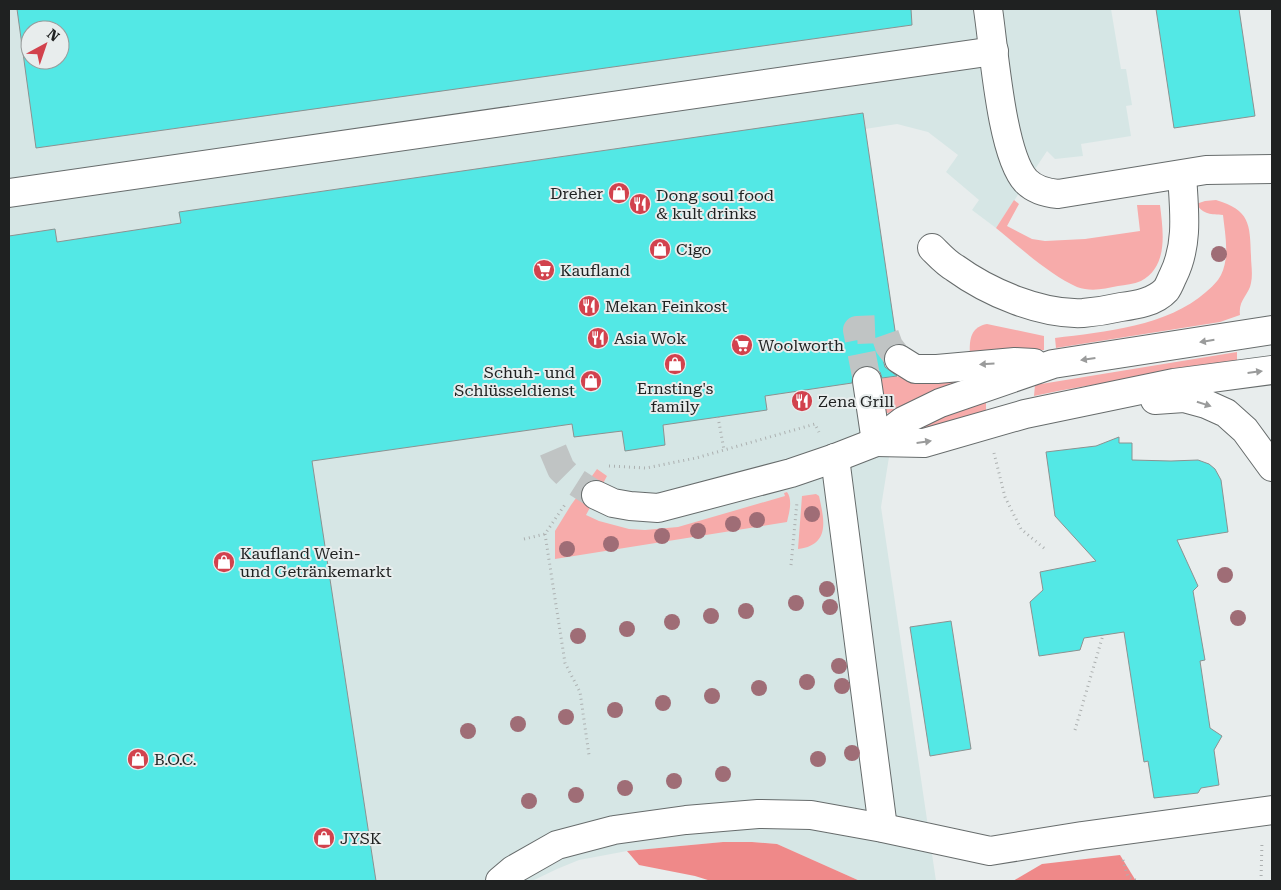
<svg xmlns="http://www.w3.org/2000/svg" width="1281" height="890" font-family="'Roboto Serif',serif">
<rect width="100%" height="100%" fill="#e8eded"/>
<path fill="#d6e6e5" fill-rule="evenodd" d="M9,9H1111L1121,69H1126L1132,105L1126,106L1131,136L1081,144L1083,156L1055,159L1047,151L996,228L972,210L979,200L946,172L958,155L928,132L897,124L865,129L902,376L881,507L936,881H860L777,844L752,842H723L627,851L579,860L557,869L532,881H9ZM30,30H60V60H30Z"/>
<g fill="#f7abaa">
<path d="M1014,200L1019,204L1007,226L1032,239L1045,241L1085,239L1140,231L1137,205H1160C1163,231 1169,266 1141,281C1134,284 1125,285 1118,286C1104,289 1091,292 1077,287C1050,275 1019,247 996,228Z"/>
<path d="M1216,200C1250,210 1250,224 1251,256C1251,264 1253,274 1251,283C1249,295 1238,300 1240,315L1220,322L1056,348L1055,338C1104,332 1168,326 1206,292C1211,288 1218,281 1221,275C1230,257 1225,234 1223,215C1211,214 1204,215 1196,204L1205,201Z"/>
<path d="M987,324L1044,336V350L970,356C969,341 970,327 987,324Z"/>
<path d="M1237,352V362C1170,376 1101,381 1034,396L1035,385Z"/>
<polygon points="902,376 974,378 888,413 885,413 877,379"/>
<polygon points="986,399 986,411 916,434 914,425"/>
<path d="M597,469L607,476L586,515L599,521L629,529L645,530L678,527L785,496L784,493L787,492C793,500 789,513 787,522L555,559V531L571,505Z"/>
<path d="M816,494L819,496C824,519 831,545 798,549L802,496Z"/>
</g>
<g fill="#ef8989">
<polygon points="723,842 752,842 777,844 860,881 711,881 695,876 639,865 627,851"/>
<polygon points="1120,855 1136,881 1013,881 1042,864"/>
</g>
<g fill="#53e8e5" stroke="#8c9291" fill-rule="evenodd">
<path d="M17,9H911L912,25L36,148ZM30,30H60V60H30Z"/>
<polygon points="1156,9 1239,9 1255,116 1174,128"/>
<polygon points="863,113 897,344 891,345 886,350 883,359 885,367 897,376 882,378 880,372 873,367 864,366 857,369 853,375 852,383 765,396 767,410 663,425 665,445 625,451 622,431 574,437 572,424 312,461 376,881 9,881 9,236 55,229 57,242 181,223 179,212"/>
<polygon points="1119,437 1119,443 1132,443 1132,460 1171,461 1198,460 1209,464 1215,469 1221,480 1228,532 1177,540 1198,586 1193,591 1205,660 1200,661 1210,728 1222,736 1214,750 1219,785 1201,788 1198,793 1154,798 1148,761 1144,762 1124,632 1084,638 1080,650 1039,656 1030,602 1043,590 1040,572 1096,561 1055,516 1046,452 1096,446"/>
<polygon points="951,621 971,749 930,756 910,627"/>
</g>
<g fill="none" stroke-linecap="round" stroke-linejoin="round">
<g stroke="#c0c4c4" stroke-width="28" stroke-dasharray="28 14" stroke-linecap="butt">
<polyline points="867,381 857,330 883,329 889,346 899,359"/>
<polyline points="553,450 561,469 571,479 596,495"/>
</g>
<g stroke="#676c6c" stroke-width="30">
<g id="minor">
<path d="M988,9C994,48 1001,154 1026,181C1034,189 1047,193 1058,194L1206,170L1272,169"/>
<polyline points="9,193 994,51"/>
<path d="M932,248C939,255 946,263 955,268C988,292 1041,315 1083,313C1095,312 1108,310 1121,307C1136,305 1155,302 1166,290C1169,286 1171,280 1173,276C1189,244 1184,209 1182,175"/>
<polyline points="899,359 915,369 937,369 1015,362 1034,363"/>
<polyline points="867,381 876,442"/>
<polyline points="1155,400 1184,398 1206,404 1226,413 1245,430 1272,467"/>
<polyline points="876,442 924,443 1025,414 1174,383 1272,370"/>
<polyline points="835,458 883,828"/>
<polyline points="596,495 613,503 630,506 658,508 791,473 835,458 876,442 903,421 940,403 1053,364 1272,330"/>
<polyline points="500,881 513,870 557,845 614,830 686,820 758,814 811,815 883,828 990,851 1082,836 1272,810"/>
</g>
</g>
<g stroke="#acb0b0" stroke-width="3" stroke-dasharray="1 4" stroke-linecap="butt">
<polyline points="718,417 724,450"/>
<polyline points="994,453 1005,497 1021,529 1045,549"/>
<polyline points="609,466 646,468 696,458 815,424 819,432"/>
<polyline points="545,534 565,663 580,692 589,755"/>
<polyline points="524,539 545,534 566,503"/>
<polyline points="791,565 797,502"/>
<polyline points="1075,730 1103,635"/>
<polyline points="1123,860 1128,877 1138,881"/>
<polyline points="1261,881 1262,841"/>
</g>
<use href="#minor" stroke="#fff" stroke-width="28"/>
</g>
<g fill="#9f6d76">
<circle cx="1219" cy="254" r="8"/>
<circle cx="812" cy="514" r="8"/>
<circle cx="757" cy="520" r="8"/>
<circle cx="733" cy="524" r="8"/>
<circle cx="698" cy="531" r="8"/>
<circle cx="662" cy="536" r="8"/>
<circle cx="611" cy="544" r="8"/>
<circle cx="567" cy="549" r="8"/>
<circle cx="1225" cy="575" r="8"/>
<circle cx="827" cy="589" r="8"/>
<circle cx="796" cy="603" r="8"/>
<circle cx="830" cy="607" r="8"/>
<circle cx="746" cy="611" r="8"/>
<circle cx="711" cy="616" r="8"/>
<circle cx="1238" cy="618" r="8"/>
<circle cx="672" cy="622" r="8"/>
<circle cx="627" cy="629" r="8"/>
<circle cx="578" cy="636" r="8"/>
<circle cx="839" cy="666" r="8"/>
<circle cx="807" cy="682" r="8"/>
<circle cx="842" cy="686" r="8"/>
<circle cx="759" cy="688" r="8"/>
<circle cx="712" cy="696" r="8"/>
<circle cx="663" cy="703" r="8"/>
<circle cx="615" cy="710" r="8"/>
<circle cx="566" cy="717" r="8"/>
<circle cx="518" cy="724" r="8"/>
<circle cx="468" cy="731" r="8"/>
<circle cx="852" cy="753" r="8"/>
<circle cx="818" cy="759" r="8"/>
<circle cx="723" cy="774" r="8"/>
<circle cx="674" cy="781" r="8"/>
<circle cx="625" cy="788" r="8"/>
<circle cx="576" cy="795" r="8"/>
<circle cx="529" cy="801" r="8"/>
</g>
<defs><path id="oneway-solid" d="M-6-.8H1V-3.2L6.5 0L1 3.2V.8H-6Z" transform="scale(1.25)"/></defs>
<g fill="#9a9b9b">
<use href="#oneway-solid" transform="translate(1207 341) rotate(171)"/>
<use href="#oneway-solid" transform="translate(1088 359) rotate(172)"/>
<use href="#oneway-solid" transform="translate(987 364) rotate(177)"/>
<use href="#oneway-solid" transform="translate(1255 372) rotate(-7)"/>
<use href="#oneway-solid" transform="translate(1204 404) rotate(18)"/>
<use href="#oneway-solid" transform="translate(924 442) rotate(-8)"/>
</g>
<defs>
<g id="shop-disc" transform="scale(1.125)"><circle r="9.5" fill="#d2424d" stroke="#e8eded"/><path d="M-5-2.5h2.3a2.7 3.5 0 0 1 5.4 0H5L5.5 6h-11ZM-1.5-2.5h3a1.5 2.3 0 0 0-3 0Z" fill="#fff"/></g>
<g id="restaurant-disc" transform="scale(1.125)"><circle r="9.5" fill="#d2424d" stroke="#e8eded"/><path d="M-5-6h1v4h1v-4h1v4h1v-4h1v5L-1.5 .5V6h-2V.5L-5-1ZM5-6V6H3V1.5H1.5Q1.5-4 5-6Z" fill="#fff"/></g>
<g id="supermarket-disc" transform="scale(1.125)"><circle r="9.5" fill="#d2424d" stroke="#e8eded"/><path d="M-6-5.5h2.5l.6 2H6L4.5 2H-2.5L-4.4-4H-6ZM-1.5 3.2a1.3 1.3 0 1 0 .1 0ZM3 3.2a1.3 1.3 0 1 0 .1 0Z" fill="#fff"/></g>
</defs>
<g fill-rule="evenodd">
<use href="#shop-disc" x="619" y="193"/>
<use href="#restaurant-disc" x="640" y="204"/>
<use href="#shop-disc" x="660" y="249"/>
<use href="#supermarket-disc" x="544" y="270"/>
<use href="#restaurant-disc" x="589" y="306"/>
<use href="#restaurant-disc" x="598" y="338"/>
<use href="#supermarket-disc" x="742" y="345"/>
<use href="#shop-disc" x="675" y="364"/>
<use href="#shop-disc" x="591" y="381"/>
<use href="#restaurant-disc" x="802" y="401"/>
<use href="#shop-disc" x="224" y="562"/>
<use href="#shop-disc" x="138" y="759"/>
<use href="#shop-disc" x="324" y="838"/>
</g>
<g text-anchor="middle" stroke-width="4" stroke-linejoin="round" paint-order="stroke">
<g font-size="16" fill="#1f2121" stroke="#e8eded" text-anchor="start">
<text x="603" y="199" text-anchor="end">Dreher</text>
<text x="656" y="201">Dong soul food<tspan x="656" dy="18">&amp; kult drinks</tspan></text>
<text x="676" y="255">Cigo</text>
<text x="560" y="276">Kaufland</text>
<text x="605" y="312">Mekan Feinkost</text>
<text x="614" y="344">Asia Wok</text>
<text x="758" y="351">Woolworth</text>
<text x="575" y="378" text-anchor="end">Schuh- und<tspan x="575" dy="18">Schlüsseldienst</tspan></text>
<text x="675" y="394" text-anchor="middle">Ernsting's<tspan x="675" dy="18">family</tspan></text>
<text x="818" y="407">Zena Grill</text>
<text x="240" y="559">Kaufland Wein-<tspan x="240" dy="18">und Getränkemarkt</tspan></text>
<text x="154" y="765">B.O.C.</text>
<text x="340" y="844">JYSK</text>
</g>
</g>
<rect width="1281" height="890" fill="none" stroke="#1f2121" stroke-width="20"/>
<g transform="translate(45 45) rotate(40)"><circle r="24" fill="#e8eded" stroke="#989b9b"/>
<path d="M0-4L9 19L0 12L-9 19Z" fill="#d2424d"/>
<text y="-8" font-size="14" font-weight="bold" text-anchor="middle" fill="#1f2121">N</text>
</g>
</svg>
